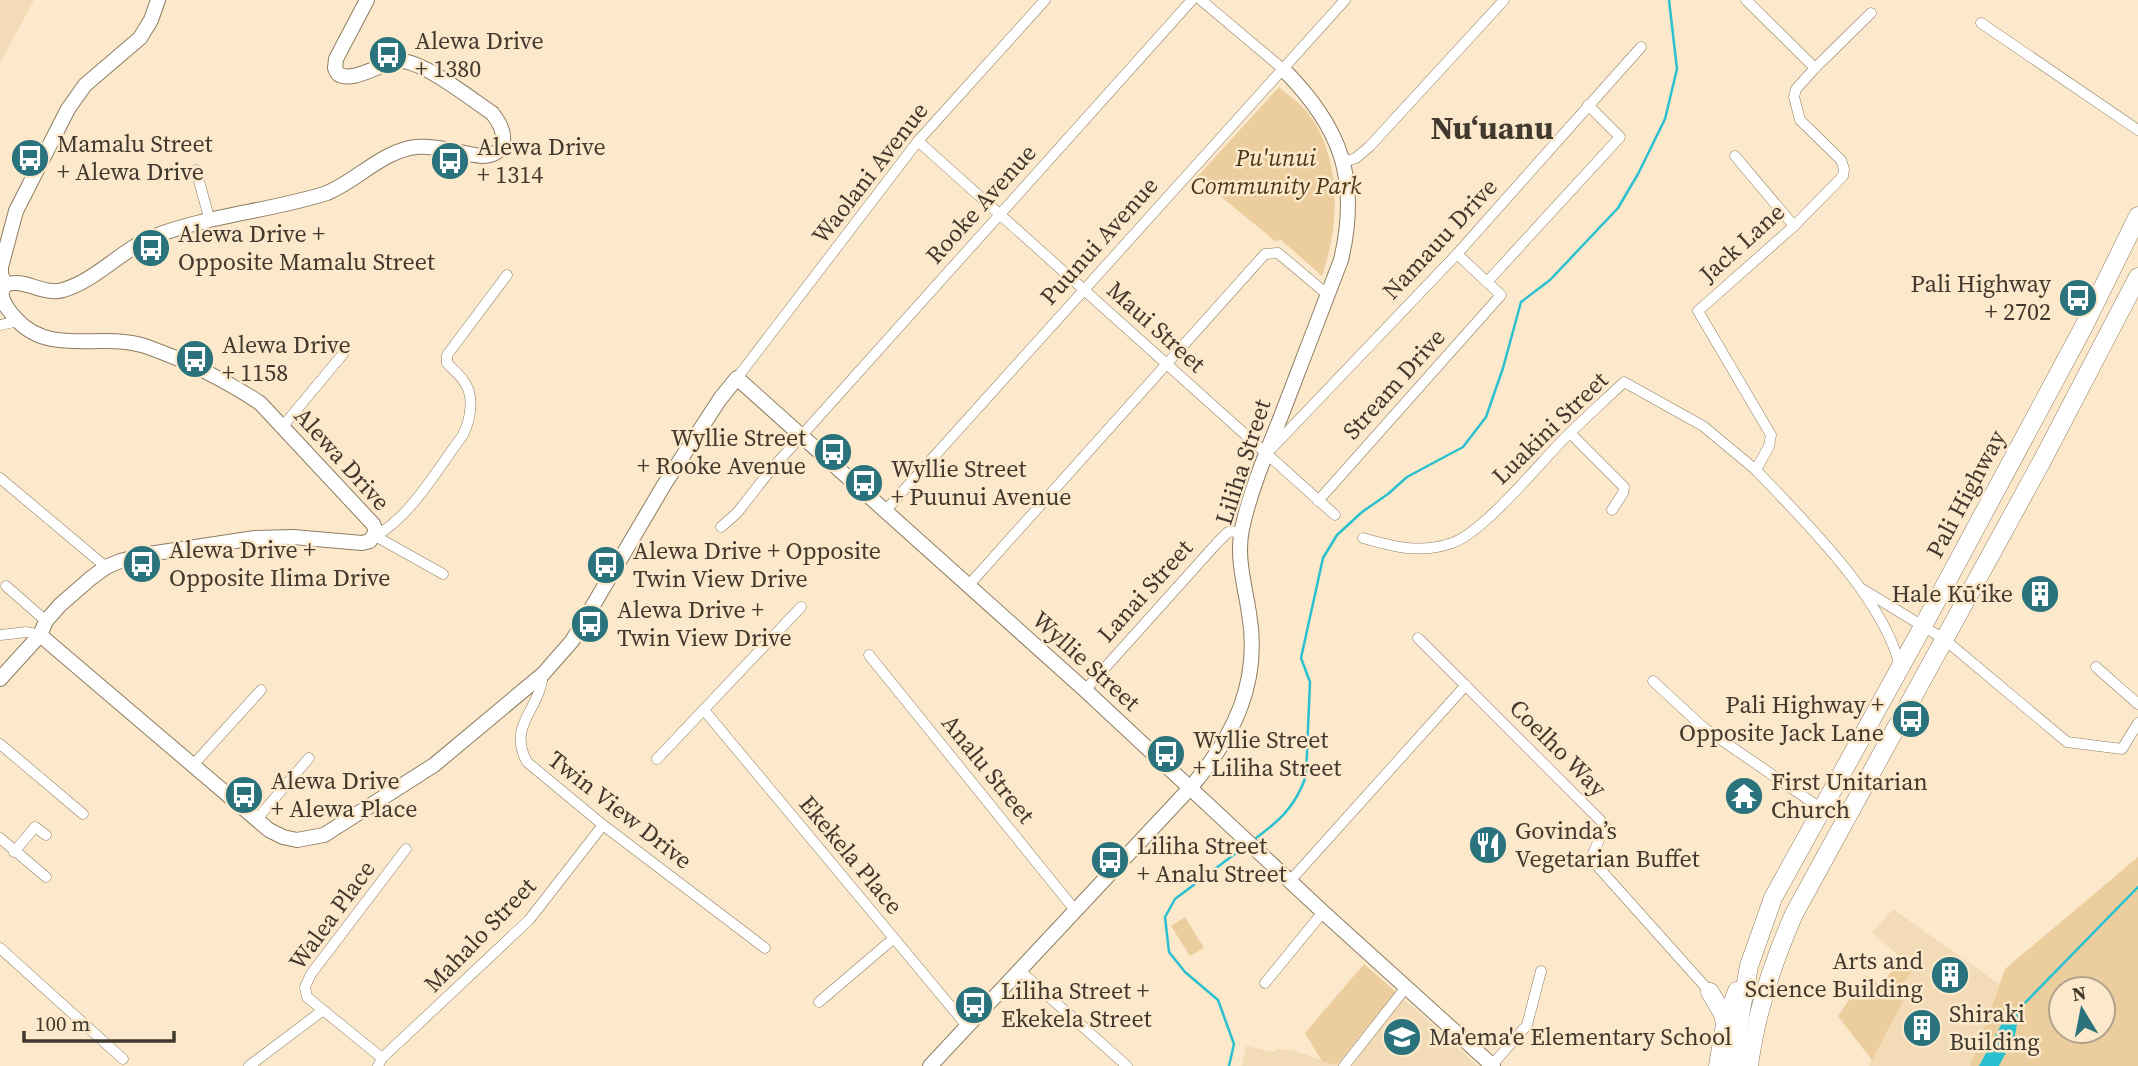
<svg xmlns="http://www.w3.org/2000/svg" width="2138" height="1066" font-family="'Source Serif 4',serif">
<rect width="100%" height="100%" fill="#fce9cb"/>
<g fill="#f3dbb7">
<polygon points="0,0 34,0 0,63"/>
<polygon points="1893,909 1999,984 1970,1066 1869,1066 1872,1060 1838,1016 1866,976 1880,985 1893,970 1889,966 1897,954 1872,933"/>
<polygon points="1396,992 1478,1066 1242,1066 1246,1046 1272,1052 1279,1049 1292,1050 1336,1065"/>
</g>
<g fill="#eccd9d" fill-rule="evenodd">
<path d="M1279,87C1288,95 1300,103 1308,113C1342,158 1340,225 1322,276L1281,240L1275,241L1197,177Z"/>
<path d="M2138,857V1066H1970L2005,969ZM2061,989H2103V1031H2061Z"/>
<polygon points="1185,917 1204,948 1190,956 1171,926"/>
<polygon points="1899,953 1916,965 1894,996 1903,1001 1872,1060 1838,1016 1866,976 1880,985 1893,970 1889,966"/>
<polygon points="1364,964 1396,992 1336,1065 1322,1061 1305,1033"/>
</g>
<polygon fill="#2bc0d0" points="2020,1008 2015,1035 1999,1066 1979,1066 2001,1025"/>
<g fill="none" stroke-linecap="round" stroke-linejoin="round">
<g stroke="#2bc0d0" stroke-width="2.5">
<path d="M1252,841C1278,822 1295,808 1306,776L1310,682L1301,658L1323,558L1337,535L1362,512L1388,494L1407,477L1463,447L1486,417L1503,368L1521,302L1550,280L1618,208L1638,174L1665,119L1677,69L1669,0"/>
<polyline points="2018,1010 2138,887"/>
<polyline points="1229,1066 1234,1044 1218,1000 1185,972 1169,952 1165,917 1175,899 1244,847"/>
</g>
<g stroke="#8e7d62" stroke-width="11">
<g id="street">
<polyline points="1201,0 1283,69"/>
<polyline points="1746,0 1815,68"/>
<path d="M1871,13L1815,68L1796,89L1794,97L1800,120L1841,160L1844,169L1843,176L1794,226L1698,311L1771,435L1769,446L1756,470C1805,522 1882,596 1900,666"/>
<polyline points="1981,23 2138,130"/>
<polyline points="918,141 1335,515"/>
<polyline points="1735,156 1794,226"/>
<polyline points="1343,162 1356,158 1370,146 1504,0"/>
<polyline points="196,170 210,221"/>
<polyline points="1487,282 1620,137 1588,105"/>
<polyline points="0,325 18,321"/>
<polyline points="737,378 918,141 1045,0"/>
<polyline points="283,426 343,354"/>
<polyline points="1570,433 1624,487 1623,493 1612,510"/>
<polyline points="1271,449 1457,254 1641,47"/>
<polyline points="0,478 106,567"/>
<polyline points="1318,501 1501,295 1457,254"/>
<polyline points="885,511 1345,0"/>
<polyline points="721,527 737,513 769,472 1192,0"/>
<path d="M375,536C411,517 438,468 463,435C471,418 475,395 463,380C458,373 452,369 447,363V355L507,275"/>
<polyline points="375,536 443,574"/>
<path d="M1363,538C1394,547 1420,554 1452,543C1482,533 1534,470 1558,445C1579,423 1602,403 1624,382L1703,426L1756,470"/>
<polyline points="6,586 46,621"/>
<polyline points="968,586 1265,254 1278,253 1328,295"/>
<polyline points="1862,589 1944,639 2067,742 2122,749 2138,723"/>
<polyline points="0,635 27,632 40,635"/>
<polyline points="1418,638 1605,825 1591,859 1710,992"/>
<polyline points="869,655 1075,910"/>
<polyline points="2096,667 2138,704"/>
<path d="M543,674C540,711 507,724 527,762L603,825L765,948"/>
<polyline points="1653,681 1704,728 1822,809"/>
<polyline points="1085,690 1217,543 1228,532 1241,531"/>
<polyline points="704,710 967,1026"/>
<polyline points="0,744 83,814"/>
<polyline points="657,759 801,607"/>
<polyline points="193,765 261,690"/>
<polyline points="256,820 309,758"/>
<polyline points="0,838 46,877"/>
<polyline points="14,852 35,827 46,835"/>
<polyline points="1290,881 1466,685"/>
<polyline points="0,948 123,1059"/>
<polyline points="1019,970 1127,1066"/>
<polyline points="1265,983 1323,912"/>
<polyline points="819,1002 893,939"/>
<polyline points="382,1058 307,997 305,987 311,974 406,849"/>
<polyline points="1492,1065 1527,1025 1541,971"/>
<polyline points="249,1066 322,1011"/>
<polyline points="378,1066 382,1058 529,920 603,825"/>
<polyline points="1344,1066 1407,986"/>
</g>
</g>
<g stroke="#8e7d62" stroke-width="16">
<g id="secondary">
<path d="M5,285C24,277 43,296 63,290C97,280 122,249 155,236C210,215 271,211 327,193C358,180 382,151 416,147C437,145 461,154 482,156C511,155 506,130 492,113C471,99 425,62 401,61C382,61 354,84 338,74L335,68L336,59L367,0"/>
<polyline points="5,285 1,274 1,267 16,211 68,109 85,85 140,38 151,20 158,0"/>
<polyline points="40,635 269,830 283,837 297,840 324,835 434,765 543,674 572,641 664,485 720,399 737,378 1085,690 1323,912 1493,1066"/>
<path d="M0,679L40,635L46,621L60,605L91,578L106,567L120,561L149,554L255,538L293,537L362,543L370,541L376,531L373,524L260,403C225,380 185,360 145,346C102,332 50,356 17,320C9,311 3,304 1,293L5,285"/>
<path d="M930,1066L1191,787C1234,736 1261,682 1249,613C1245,586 1236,557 1242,529C1250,491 1266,454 1280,419C1300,366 1321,313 1341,260C1360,179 1341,127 1283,69"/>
</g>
</g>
<g stroke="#8e7d62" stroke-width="19">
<g id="highway">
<polyline points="1710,992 1723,1014 1725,1024"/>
<polyline points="1718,1066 1725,1024 1737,991"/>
<polyline points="1731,1066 1749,966 1773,898 1922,628 2083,328 2138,216"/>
<path d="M1749,1066C1756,1012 1772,964 1794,914L2042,461L2138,277"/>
</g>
</g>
<use href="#street" stroke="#fff" stroke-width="10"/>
<use href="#secondary" stroke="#fff" stroke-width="14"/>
<use href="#highway" stroke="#fff" stroke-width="18"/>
</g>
<defs>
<g id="bus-disc" transform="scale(2.0125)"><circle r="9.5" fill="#2a737c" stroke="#fce9cb"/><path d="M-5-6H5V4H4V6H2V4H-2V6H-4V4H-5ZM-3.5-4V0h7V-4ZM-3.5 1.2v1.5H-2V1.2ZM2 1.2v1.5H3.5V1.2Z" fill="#fff"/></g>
<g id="building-disc" transform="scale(2.0125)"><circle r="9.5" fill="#2a737c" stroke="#fce9cb"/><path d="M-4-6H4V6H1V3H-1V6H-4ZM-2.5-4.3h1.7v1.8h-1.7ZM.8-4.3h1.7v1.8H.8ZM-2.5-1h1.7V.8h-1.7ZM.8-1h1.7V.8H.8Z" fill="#fff"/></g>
<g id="temple-disc" transform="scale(2.0125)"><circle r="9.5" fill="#2a737c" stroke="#fce9cb"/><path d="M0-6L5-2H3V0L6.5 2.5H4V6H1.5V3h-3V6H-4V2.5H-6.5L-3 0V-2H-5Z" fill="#fff"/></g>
<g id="restaurant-disc" transform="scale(2.0125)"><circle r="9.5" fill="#2a737c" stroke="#fce9cb"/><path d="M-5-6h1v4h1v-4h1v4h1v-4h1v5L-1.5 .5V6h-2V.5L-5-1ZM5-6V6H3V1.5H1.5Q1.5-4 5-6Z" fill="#fff"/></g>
<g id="school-disc" transform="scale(2.0125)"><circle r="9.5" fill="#2a737c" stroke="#fce9cb"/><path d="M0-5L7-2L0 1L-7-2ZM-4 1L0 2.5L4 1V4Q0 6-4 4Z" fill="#fff"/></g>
</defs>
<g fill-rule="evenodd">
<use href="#bus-disc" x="388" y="55"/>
<use href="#bus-disc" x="30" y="158"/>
<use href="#bus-disc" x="450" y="161"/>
<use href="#bus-disc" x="151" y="248"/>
<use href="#bus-disc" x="2078" y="298"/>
<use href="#bus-disc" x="195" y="359"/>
<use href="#bus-disc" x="833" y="452"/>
<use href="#bus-disc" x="864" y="483"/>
<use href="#bus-disc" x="142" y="564"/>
<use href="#bus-disc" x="606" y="565"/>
<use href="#building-disc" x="2040" y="594"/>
<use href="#bus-disc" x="590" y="624"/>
<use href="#bus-disc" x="1911" y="719"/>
<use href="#bus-disc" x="1166" y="754"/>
<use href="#bus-disc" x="244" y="795"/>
<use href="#temple-disc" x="1744" y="796"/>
<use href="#restaurant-disc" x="1488" y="845"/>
<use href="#bus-disc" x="1110" y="860"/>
<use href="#building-disc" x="1950" y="975"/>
<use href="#bus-disc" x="974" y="1005"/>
<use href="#building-disc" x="1922" y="1028"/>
<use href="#school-disc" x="1402" y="1037"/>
</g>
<g text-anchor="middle" stroke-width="5" stroke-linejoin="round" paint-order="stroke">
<g font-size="24" fill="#41392e" stroke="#fce9cb" text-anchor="start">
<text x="415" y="49">Alewa Drive<tspan x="415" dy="28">+ 1380</tspan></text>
<text x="57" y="152">Mamalu Street<tspan x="57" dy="28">+ Alewa Drive</tspan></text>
<text x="477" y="155">Alewa Drive<tspan x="477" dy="28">+ 1314</tspan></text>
<text x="178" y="242">Alewa Drive +<tspan x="178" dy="28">Opposite Mamalu Street</tspan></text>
<text x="2051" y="292" text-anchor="end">Pali Highway<tspan x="2051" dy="28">+ 2702</tspan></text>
<text x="222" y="353">Alewa Drive<tspan x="222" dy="28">+ 1158</tspan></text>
<text x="806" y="446" text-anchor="end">Wyllie Street<tspan x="806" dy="28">+ Rooke Avenue</tspan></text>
<text x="891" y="477">Wyllie Street<tspan x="891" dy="28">+ Puunui Avenue</tspan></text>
<text x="169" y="558">Alewa Drive +<tspan x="169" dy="28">Opposite Ilima Drive</tspan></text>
<text x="633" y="559">Alewa Drive + Opposite<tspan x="633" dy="28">Twin View Drive</tspan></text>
<text x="2013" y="602" text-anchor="end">Hale Kūʻike</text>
<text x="617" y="618">Alewa Drive +<tspan x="617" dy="28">Twin View Drive</tspan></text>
<text x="1884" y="713" text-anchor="end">Pali Highway +<tspan x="1884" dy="28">Opposite Jack Lane</tspan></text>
<text x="1193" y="748">Wyllie Street<tspan x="1193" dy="28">+ Liliha Street</tspan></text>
<text x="271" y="789">Alewa Drive<tspan x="271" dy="28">+ Alewa Place</tspan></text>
<text x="1771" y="790">First Unitarian<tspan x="1771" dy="28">Church</tspan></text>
<text x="1515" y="839">Govinda’s<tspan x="1515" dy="28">Vegetarian Buffet</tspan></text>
<text x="1137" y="854">Liliha Street<tspan x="1137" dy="28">+ Analu Street</tspan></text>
<text x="1923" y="969" text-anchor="end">Arts and<tspan x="1923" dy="28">Science Building</tspan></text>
<text x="1001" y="999">Liliha Street +<tspan x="1001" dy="28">Ekekela Street</tspan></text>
<text x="1949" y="1022">Shiraki<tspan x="1949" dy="28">Building</tspan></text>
<text x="1429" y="1045">Ma'ema'e Elementary School</text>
</g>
<g font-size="24" font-style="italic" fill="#4e3915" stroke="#fce9cb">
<text x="1276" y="166">Pu'unui<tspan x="1276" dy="28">Community Park</tspan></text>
</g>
<g font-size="24" fill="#41392e" stroke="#fce9cb">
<text transform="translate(870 173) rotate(-52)" y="8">Waolani Avenue</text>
<text transform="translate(981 204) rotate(-48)" y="8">Rooke Avenue</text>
<text transform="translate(1440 239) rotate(-47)" y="8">Namauu Drive</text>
<text transform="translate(1099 241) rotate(-48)" y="8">Puunui Avenue</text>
<text transform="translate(1742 243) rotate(-42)" y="8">Jack Lane</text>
<text transform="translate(1156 327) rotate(42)" y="8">Maui Street</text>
<text transform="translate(1394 384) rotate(-48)" y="8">Stream Drive</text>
<text transform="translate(1550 428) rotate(-44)" y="8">Luakini Street</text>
<text transform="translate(342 459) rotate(48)" y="8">Alewa Drive</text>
<text transform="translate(1243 462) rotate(-72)" y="8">Liliha Street</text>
<text transform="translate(1966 494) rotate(-62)" y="8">Pali Highway</text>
<text transform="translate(1145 591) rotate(-48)" y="8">Lanai Street</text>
<text transform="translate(1086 661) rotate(42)" y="8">Wyllie Street</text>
<text transform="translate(1558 748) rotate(45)" y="8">Coelho Way</text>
<text transform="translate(988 769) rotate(51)" y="8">Analu Street</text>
<text transform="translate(620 810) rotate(38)" y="8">Twin View Drive</text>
<text transform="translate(851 855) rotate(50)" y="8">Ekekela Place</text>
<text transform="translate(332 915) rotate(-54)" y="8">Walea Place</text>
<text transform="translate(480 935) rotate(-46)" y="8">Mahalo Street</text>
</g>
<g font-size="32" font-weight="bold" fill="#41392e" stroke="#fce9cb">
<text x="1492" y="139">Nuʻuanu</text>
</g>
</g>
<g transform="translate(2082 1010) rotate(350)"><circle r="33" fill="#fce9cb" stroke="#b1a38c" stroke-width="2"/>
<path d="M0-5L12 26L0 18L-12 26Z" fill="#2a737c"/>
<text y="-10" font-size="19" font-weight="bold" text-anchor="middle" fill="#41392e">N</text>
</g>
<path d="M24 1031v10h150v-10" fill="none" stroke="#41392e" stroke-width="3.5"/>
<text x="35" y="1031" font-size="21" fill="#41392e" stroke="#fce9cb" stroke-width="5" paint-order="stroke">100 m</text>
</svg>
